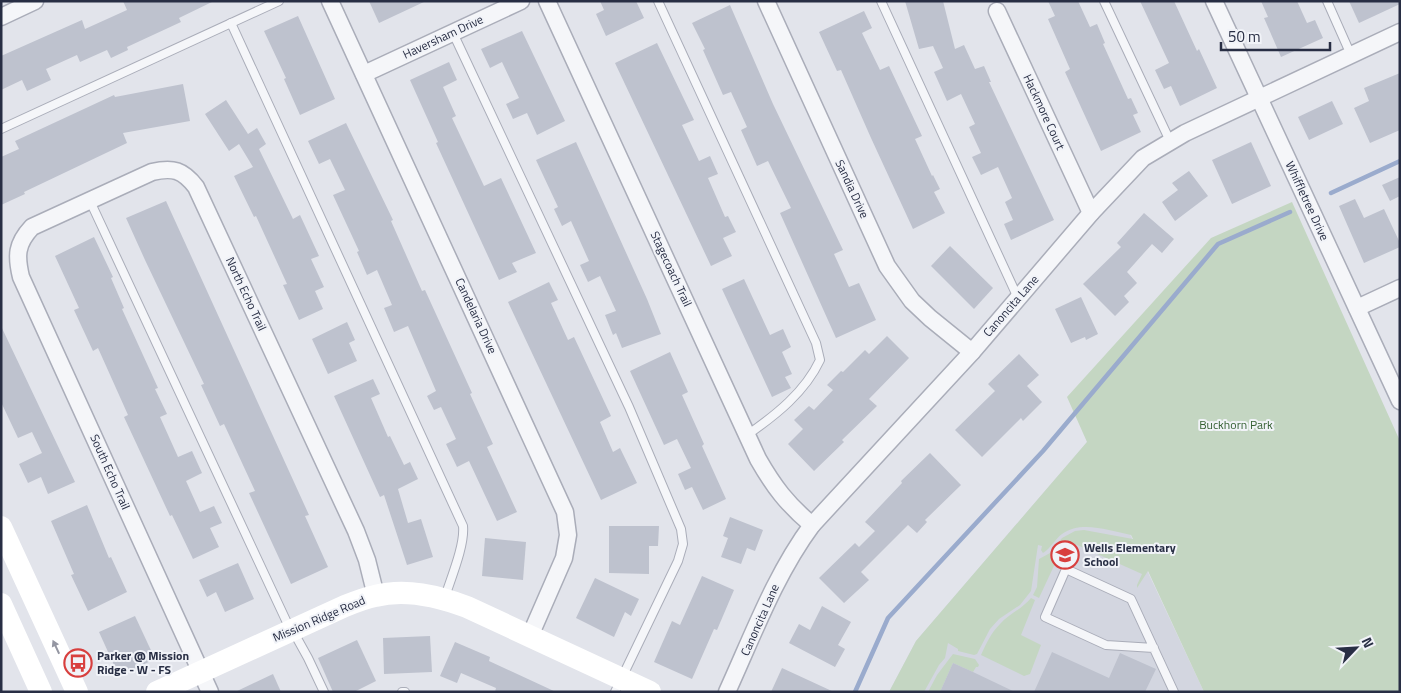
<svg xmlns="http://www.w3.org/2000/svg" width="1401" height="693" font-family="'Titillium Web',sans-serif">
<rect width="100%" height="100%" fill="#e2e4eb"/>
<polygon fill="#d3d6e0" points="1087,442 1204,692 889,692 916,641"/>
<g fill="#c4d6c2">
<path d="M1292,202L1400,441V692H1204L1148,571L1137,588V585L1142,574L1066,540L1039,598L1033,595L1037,587L1039,559L1050,553L1062,538L1075,531L1084,530L1133,539L1131,535C1109,531 1082,520 1062,534C1055,539 1051,548 1043,553L1041,550L1042,546L1038,545L1031,591L1020,605L999,619L990,629L977,654L974,655L958,651V649L948,643L945,658L939,665L924,692H889L916,641L1087,442L1067,397L1211,238Z"/>
<path d="M1031,598L1035,600L1021,635L1041,645L1030,674L1024,676L981,655C986,644 991,633 1000,624C1009,614 1022,609 1031,598Z"/>
<polygon points="953,654 975,659 979,665 978,667 976,667 973,672 953,663 940,692 928,692 937,675"/>
</g>
<g fill="none" stroke-linecap="round" stroke-linejoin="round">
<g stroke="#9aabcd" stroke-width="4.5">
<polyline points="1331,193 1400,161"/>
<polyline points="855,692 888,618 1043,451 1218,244 1290,212"/>
</g>
</g>
<g fill="#bec2ce">
<polygon points="123,1 214,1 179,18 181,22 127,47 128,50 111,58 107,50 80,62 77,55 46,69 51,80 27,91 22,80 1,90 1,56 82,20 85,29 127,10"/>
<polygon points="369,1 426,1 379,23"/>
<polygon points="600,1 636,1 644,18 606,36 596,14 604,10"/>
<polygon points="905,1 943,1 955,49 964,45 975,69 984,66 991,82 989,82 1054,220 1011,240 1004,224 1013,220 1005,202 1012,198 998,167 981,175 972,157 981,153 969,127 975,124 961,94 947,101 934,72 943,68 933,46 919,49"/>
<polygon points="1048,1 1078,1 1090,27 1097,24 1105,43 1103,44 1128,99 1131,98 1138,113 1133,115 1141,132 1101,151 1065,72 1070,69 1048,19 1055,16"/>
<polygon points="1140,1 1174,1 1197,51 1199,49 1217,88 1180,106 1171,86 1164,89 1155,70 1169,63"/>
<polygon points="1261,1 1297,1 1307,23 1315,20 1323,38 1281,57 1264,18 1268,17"/>
<polygon points="1349,1 1400,1 1400,4 1359,23"/>
<polygon points="730,5 773,104 843,250 834,254 849,287 859,283 876,320 836,338 780,213 791,208 768,161 757,166 741,130 747,127 731,92 723,95 703,50 705,49 692,23"/>
<polygon points="864,11 872,28 862,33 880,70 889,66 922,136 915,139 932,176 933,175 940,189 934,192 945,213 913,229 871,138 841,70 837,71 819,32"/>
<polygon points="298,16 335,99 300,115 284,79 286,78 264,31"/>
<polygon points="522,31 565,121 537,135 527,113 513,119 506,104 519,98 502,62 490,68 481,49"/>
<polygon points="657,43 694,120 682,125 699,161 710,156 718,174 708,178 725,217 728,216 736,232 723,238 732,256 711,266 615,63"/>
<polygon points="449,62 457,80 443,87 456,116 452,118 484,186 501,178 536,253 512,263 517,272 499,280 436,143 438,142 410,80"/>
<polygon points="1400,73 1400,130 1370,143 1354,108 1369,101 1364,88"/>
<polygon points="183,84 190,121 123,133 127,143 24,192 25,194 1,205 1,157 19,149 15,141 114,95 115,97"/>
<polygon points="226,100 248,134 257,128 266,144 259,149 293,219 300,215 319,256 311,259 324,287 315,291 323,309 299,320 283,285 287,284 256,216 254,217 234,176 253,167 239,144 229,151 205,114"/>
<polygon points="1332,101 1343,124 1309,140 1298,117"/>
<polygon points="346,123 393,220 391,221 422,291 425,290 472,393 470,394 493,444 487,447 517,512 497,521 469,461 457,467 446,444 456,439 441,407 434,410 427,396 436,391 408,326 394,332 384,308 392,305 377,270 367,275 357,252 359,251 333,195 345,190 330,159 319,164 308,141"/>
<polygon points="576,142 647,299 661,334 622,348 616,333 613,335 605,315 616,311 600,276 588,282 580,265 589,261 571,221 562,226 554,209 558,207 536,160"/>
<polygon points="1251,142 1271,186 1232,204 1212,160"/>
<polygon points="1189,171 1208,196 1175,221 1162,202 1178,190 1172,183"/>
<polygon points="1400,177 1400,196 1390,201 1382,185"/>
<polygon points="1355,199 1364,218 1384,209 1400,243 1400,247 1364,263 1339,206"/>
<polygon points="166,201 309,515 305,516 328,567 291,584 249,493 255,491 224,424 220,426 201,385 204,384 145,260 126,218"/>
<polygon points="1144,213 1174,239 1162,253 1152,244 1127,272 1137,283 1124,296 1129,302 1115,316 1083,284 1121,247 1117,243"/>
<polygon points="94,237 113,277 111,278 124,308 122,309 158,388 155,389 167,414 160,417 178,457 192,451 202,473 186,481 200,512 214,506 222,523 210,528 219,547 193,559 172,515 170,516 124,417 128,415 98,348 93,351 74,310 79,308 55,256"/>
<polygon points="950,246 993,288 974,309 931,266"/>
<polygon points="744,279 770,335 783,329 791,347 782,352 792,374 785,377 791,388 772,397 722,289"/>
<polygon points="549,282 558,300 551,303 568,340 574,337 611,416 600,422 613,452 620,448 637,483 601,500 508,302"/>
<polygon points="1081,297 1098,334 1086,340 1085,337 1071,343 1055,309"/>
<polygon points="347,322 355,340 349,343 357,361 328,374 312,339"/>
<polygon points="1,326 75,482 48,494 41,477 28,483 19,464 42,453 32,432 18,438 1,402"/>
<polygon points="887,336 909,358 869,399 877,406 842,440 844,442 814,471 788,444 803,429 794,420 809,406 814,410 833,390 827,385 841,371 843,372 865,350 869,354"/>
<polygon points="670,352 688,392 682,395 704,444 702,446 726,499 703,510 692,487 685,490 678,474 691,468 677,439 664,445 630,371"/>
<polygon points="1019,354 1039,375 1027,386 1042,402 1023,421 1021,418 982,457 955,430 995,391 988,384"/>
<polygon points="373,379 380,394 371,398 388,437 390,436 404,465 410,462 418,479 398,489 408,523 421,519 433,557 407,565 384,495 380,497 334,396"/>
<polygon points="930,453 961,485 925,520 927,522 917,533 908,525 861,572 869,580 844,603 819,578 855,543 859,547 875,531 865,522 902,483 901,481"/>
<polygon points="87,505 109,558 111,557 127,592 88,611 71,575 74,574 51,521"/>
<polygon points="730,517 763,530 755,551 747,548 741,564 721,557 728,538 723,536"/>
<polygon points="609,526 659,526 658,546 649,546 649,574 609,573"/>
<polygon points="485,538 526,542 523,580 482,576"/>
<polygon points="238,563 254,599 225,612 216,592 207,597 199,580"/>
<polygon points="702,576 734,590 717,630 714,629 692,679 654,662 672,621 680,625"/>
<polygon points="595,578 639,599 631,616 625,612 614,637 576,618"/>
<polygon points="822,606 851,622 838,645 845,649 835,667 789,643 799,624 810,630"/>
<polygon points="135,616 155,659 119,676 99,632"/>
<polygon points="430,636 432,672 384,674 383,638"/>
<polygon points="357,640 376,681 354,692 333,692 318,658"/>
<polygon points="455,642 490,657 489,661 556,692 495,692 496,688 461,673 457,683 440,676"/>
<polygon points="1052,652 1109,678 1120,653 1156,669 1145,692 1034,692"/>
<polygon points="953,663 973,672 1015,692 940,692"/>
<polygon points="782,668 834,692 771,692"/>
<polygon points="273,674 281,692 235,692"/>
</g>
<g fill="none" stroke-linecap="round" stroke-linejoin="round">
<g stroke="#aaadb9" stroke-width="10">
<g id="lane">
<path d="M658,1L816,343L820,360C805,392 776,415 747,435"/>
<polyline points="881,1 1018,298"/>
<polyline points="1104,1 1170,141"/>
<polyline points="1327,1 1351,55"/>
<path d="M231,23L463,526C465,545 451,578 445,597"/>
<polyline points="453,33 629,407 681,529 683,544 678,561 615,692"/>
<polyline points="1,129 279,1"/>
<polyline points="90,201 290,629"/>
<polyline points="293,631 308,658 324,692"/>
<polyline points="1154,648 1106,645 1045,617 1066,569 1131,599 1174,692"/>
<polyline points="402,692 405,692"/>
</g>
</g>
<g stroke="#aaadb9" stroke-width="19">
<g id="street">
<polyline points="330,1 565,512 568,535 564,558 530,636"/>
<path d="M547,1L758,459C774,487 787,504 812,525"/>
<polyline points="766,1 887,266 912,301 930,318 972,352"/>
<polyline points="1214,1 1400,401"/>
<polyline points="997,11 1091,213"/>
<polyline points="1,17 35,1"/>
<polyline points="364,74 521,1"/>
<polyline points="1357,308 1400,288"/>
<path d="M210,692L21,277C16,256 16,244 32,227L152,172C173,167 183,170 196,187L356,531L367,560L376,596"/>
<path d="M727,692C753,635 775,575 812,525L972,352L1091,213L1143,158L1185,133L1400,32"/>
</g>
</g>
<use href="#lane" stroke="#f5f6f9" stroke-width="8"/>
<use href="#street" stroke="#f5f6f9" stroke-width="16"/>
<g stroke="#fff" stroke-width="22">
<polyline points="1,527 77,692"/>
<polyline points="1,604 41,692"/>
<path d="M157,692L345,606C355,602 365,598 375,596C406,588 438,596 467,607L650,692"/>
</g>
</g>
<defs><path id="oneway-solid" d="M-6-.8H1V-3.2L6.5 0L1 3.2V.8H-6Z" transform="scale(1.25)"/></defs>
<use fill="#9496a2" href="#oneway-solid" transform="translate(56 647) rotate(-115)"/>
<defs>
<g id="school-ring" transform="scale(1.4375)"><circle r="9.5" fill="#f1f3f8" stroke="#d83f3e" stroke-width="1.5"/><path d="M0-5L7-2L0 1L-7-2ZM-4 1L0 2.5L4 1V4Q0 6-4 4Z" fill="#d83f3e"/></g>
<g id="bus-ring" transform="scale(1.4375)"><circle r="9.5" fill="#f1f3f8" stroke="#d83f3e" stroke-width="1.5"/><path d="M-5-6H5V4H4V6H2V4H-2V6H-4V4H-5ZM-3.5-4V0h7V-4ZM-3.5 1.2v1.5H-2V1.2ZM2 1.2v1.5H3.5V1.2Z" fill="#d83f3e"/></g>
</defs>
<g fill-rule="evenodd">
<use href="#school-ring" x="1065" y="555"/>
<use href="#bus-ring" x="78" y="663"/>
</g>
<g text-anchor="middle" stroke-width="4" stroke-linejoin="round" paint-order="stroke">
<g font-size="12" fill="#282e44" stroke="#f1f3f8">
<text transform="translate(443 37) rotate(-25)" y="4">Haversham Drive</text>
<text transform="translate(1044 112) rotate(65)" y="4">Hackmore Court</text>
<text transform="translate(852 189) rotate(65)" y="4">Sandia Drive</text>
<text transform="translate(1307 201) rotate(65)" y="4">Whiffletree Drive</text>
<text transform="translate(671 269) rotate(65)" y="4">Stagecoach Trail</text>
<text transform="translate(246 294) rotate(65)" y="4">North Echo Trail</text>
<text transform="translate(1011 306) rotate(-49)" y="4">Canoncita Lane</text>
<text transform="translate(476 316) rotate(65)" y="4">Candelaria Drive</text>
<text transform="translate(110 472) rotate(66)" y="4">South Echo Trail</text>
<text transform="translate(319 619) rotate(-23)" y="4">Mission Ridge Road</text>
<text transform="translate(760 620) rotate(-66)" y="4">Canoncita Lane</text>
</g>
<g font-size="12" fill="#366134" stroke="#f1f3f8">
<text x="1236" y="429">Buckhorn Park</text>
</g>
<g font-size="12" font-weight="bold" fill="#282e44" stroke="#f1f3f8" text-anchor="start">
<text x="1084" y="552">Wells Elementary<tspan x="1084" dy="14">School</tspan></text>
<text x="97" y="660">Parker @ Mission<tspan x="97" dy="14">Ridge - W - FS</tspan></text>
</g>
</g>
<rect width="1401" height="693" fill="none" stroke="#282e44" stroke-width="5"/>
<g transform="translate(1356 648) rotate(65)" stroke="#f1f3f8" stroke-width="4" paint-order="stroke">
<path d="M0-4L9 19L0 12L-9 19Z" fill="#282e44"/>
<text y="-8" font-size="14" font-weight="bold" text-anchor="middle" fill="#282e44">N</text>
</g>
<path d="M1221 42v8h109v-8" fill="none" stroke="#282e44" stroke-width="2.5"/>
<text x="1228" y="42" font-size="15" fill="#282e44" stroke="#f1f3f8" stroke-width="4" paint-order="stroke">50 m</text>
</svg>
